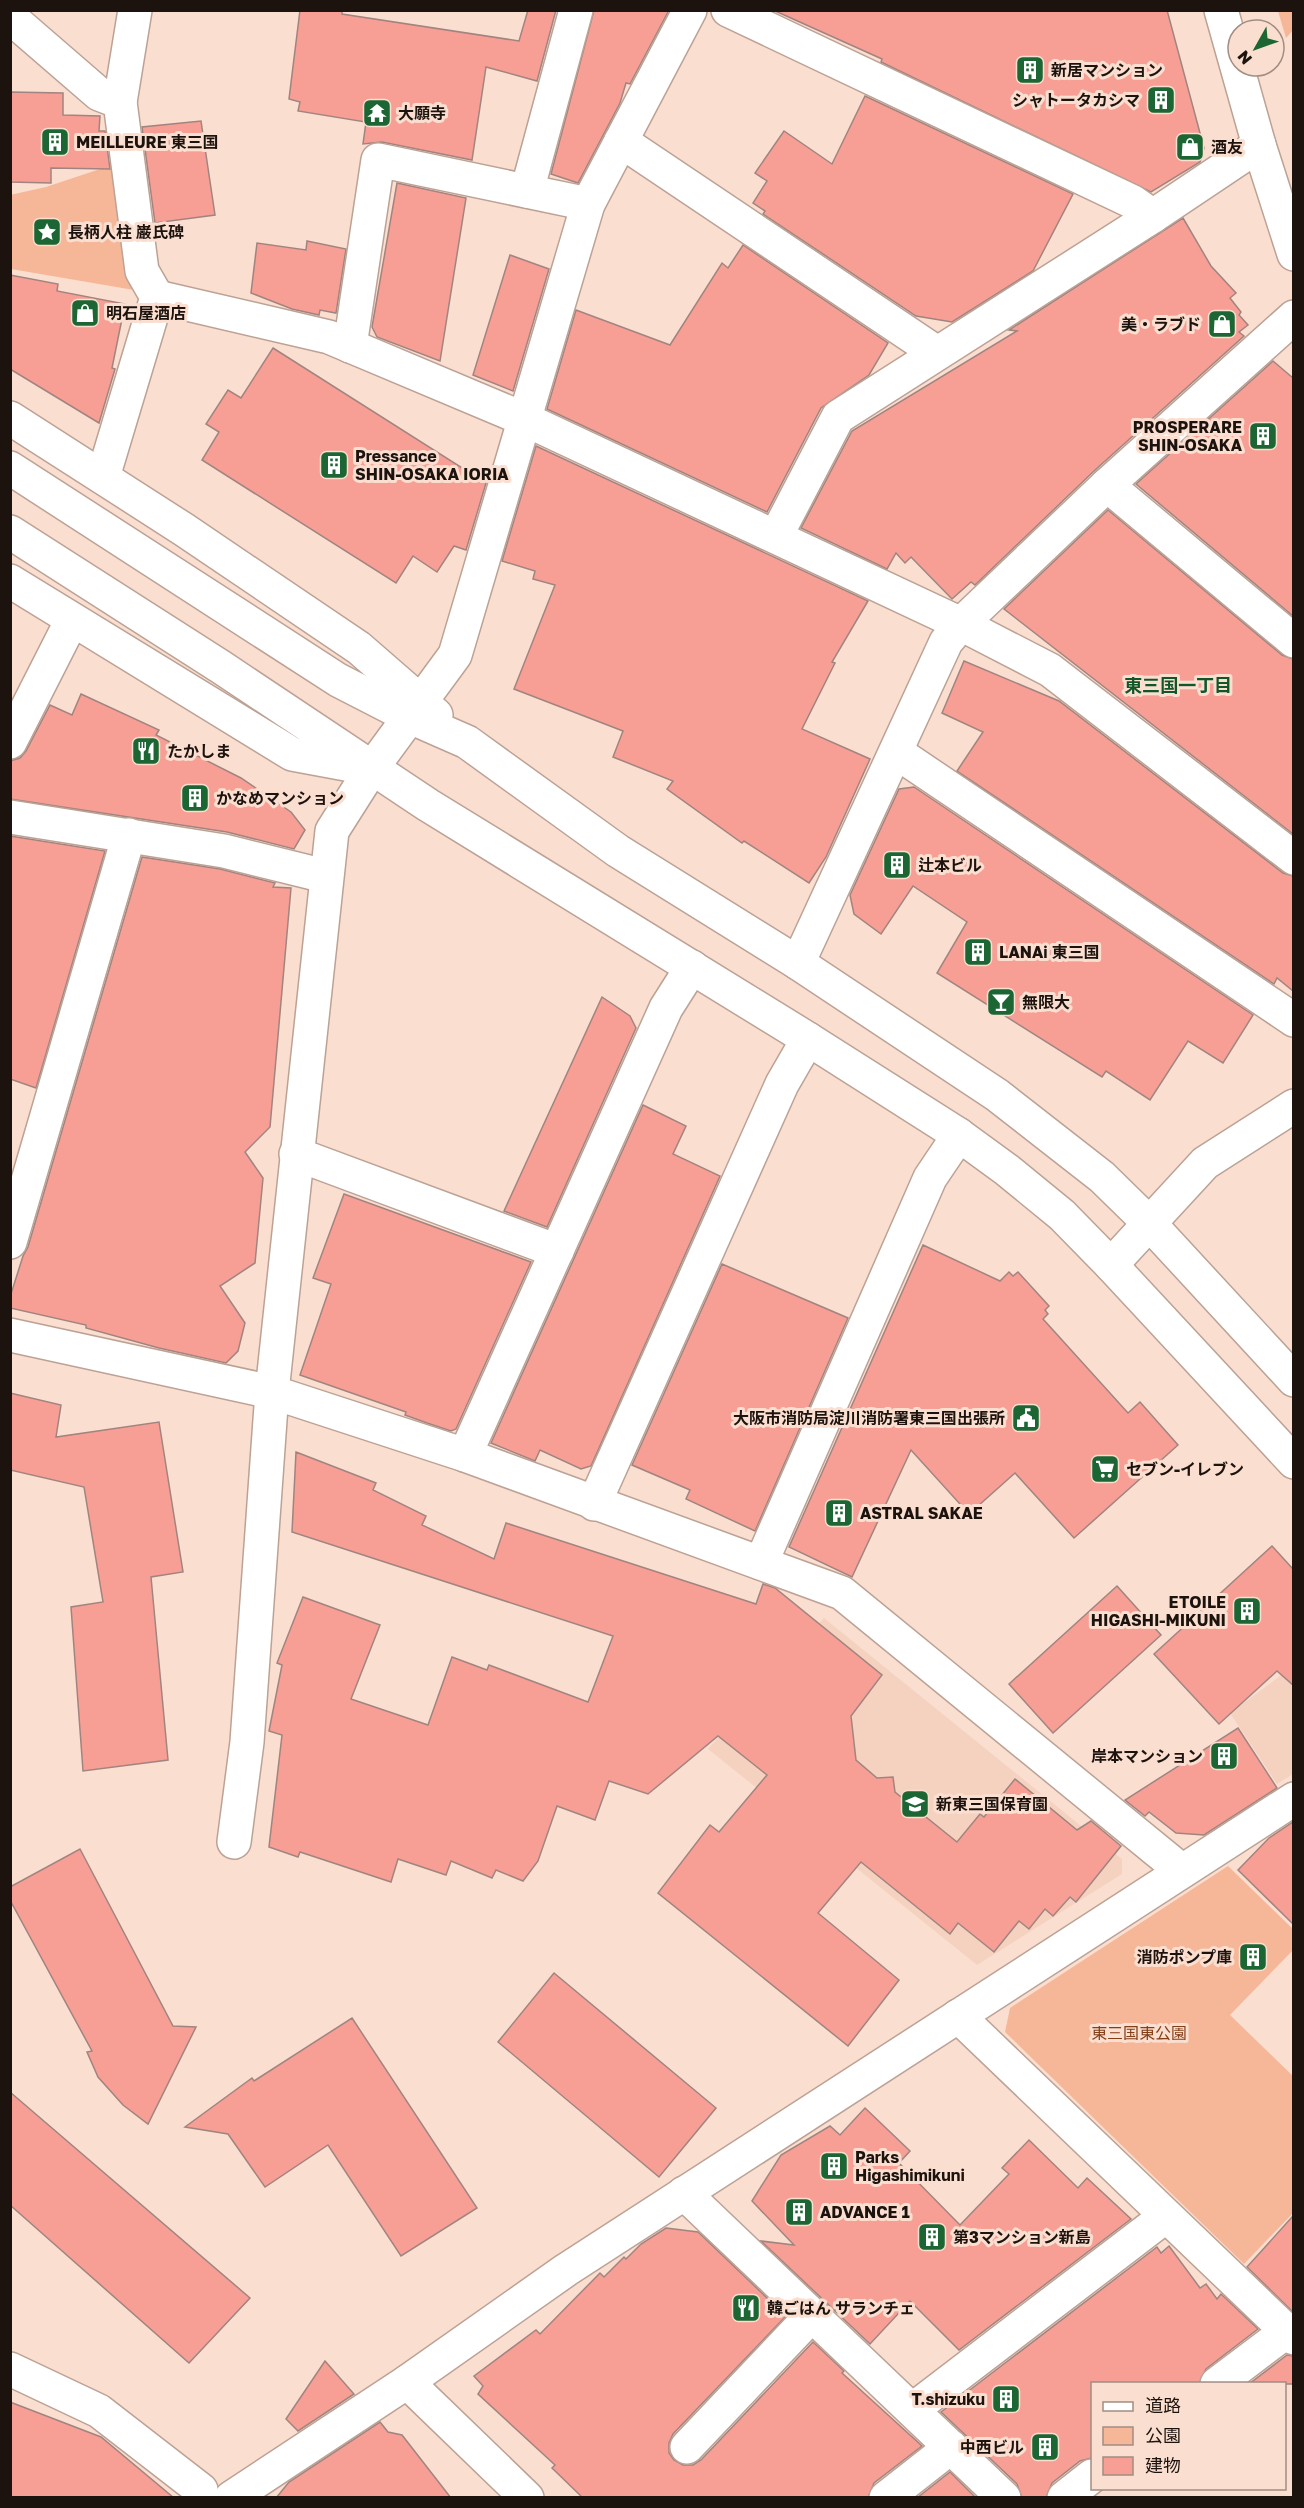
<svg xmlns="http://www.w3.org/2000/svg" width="1304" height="2508" font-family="'Golos Text','Noto Sans JP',sans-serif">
<rect width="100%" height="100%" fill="#faded0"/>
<g fill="#f5d2c0">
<polygon points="824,1618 1122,1859 1122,1874 977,1965 708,1749"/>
<polygon points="1287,1671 1293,1681 1293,1774 1277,1784 1230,1713"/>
</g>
<g fill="#f6b798">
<polygon points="1278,11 1293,11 1293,30 1286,38"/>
<polygon points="112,165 126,274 134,290 11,269 10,195 46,187"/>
<polygon points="1228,1866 1294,1930 1293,1950 1230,2015 1293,2076 1293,2213 1244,2264 1005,2032 1010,2008"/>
</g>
<g fill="#f79f94" stroke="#a18480" stroke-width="1.5">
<polygon points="300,10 342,10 342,14 519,41 528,10 556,10 537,81 486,67 472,160 382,142 363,144 366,122 298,111 300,102 289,99"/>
<polygon points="594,10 669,10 630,84 626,83 620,103 578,183 551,174"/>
<polygon points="773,10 1167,10 1204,148 1200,162 1151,192 881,62 882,59"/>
<polygon points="10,92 63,93 63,115 100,116 99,131 105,131 110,169 51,168 51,183 10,182"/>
<polygon points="865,96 1073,194 1033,271 952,322 916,316 763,214 765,211 753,203 767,181 755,173 784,131 832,164"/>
<polygon points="201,121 215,215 155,223 142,127"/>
<polygon points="397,183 466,198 440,361 377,337 372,327"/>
<polygon points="1183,218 1211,266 1236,293 1230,298 1241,312 1239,315 1248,325 1239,332 1244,336 1094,471 975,585 971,582 952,599 911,557 905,563 896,553 887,569 801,528 852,431 1017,331 1009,330"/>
<polygon points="307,241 346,249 336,313 320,310 319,315 292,309 251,293 257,243 306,250"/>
<polygon points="743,245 888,343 869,375 821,408 767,512 547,409 576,310 670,345 722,263 728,268"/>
<polygon points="510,255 549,269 513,391 473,375"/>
<polygon points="10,275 58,284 57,291 125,304 112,368 115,369 99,423 10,369"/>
<polygon points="273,348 486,483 466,550 454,546 437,572 413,556 396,583 202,460 219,432 206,424 228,390 241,398"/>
<polygon points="1273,361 1293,378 1293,616 1136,484"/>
<polygon points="536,446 868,601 832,662 835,663 802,729 870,759 826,857 809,883 744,841 742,843 667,789 673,781 613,757 623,731 514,689 555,585 533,579 535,571 502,561"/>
<polygon points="1108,510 1282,655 1293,659 1293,834 1004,609"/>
<polygon points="964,661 1059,701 1283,873 1293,876 1293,991 1277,978 1274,984 957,771 983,732 942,713"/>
<polygon points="81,694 159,730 156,735 241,778 291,812 305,830 294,849 227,832 10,799 10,761 20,758 26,751 50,705 72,715"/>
<polygon points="914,787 1253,1015 1223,1063 1188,1041 1150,1100 1106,1071 1102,1077 937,973 967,922 913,886 881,934 854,914 850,895 899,789"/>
<polygon points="10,836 105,851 36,1088 10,1079"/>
<polygon points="142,857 220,869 275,883 273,887 291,888 270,1127 245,1152 263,1178 255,1263 220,1286 245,1323 238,1351 226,1363 159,1348 86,1328 86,1325 10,1308 10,1297 23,1256 28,1247"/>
<polygon points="602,997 630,1016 636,1028 547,1227 504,1211"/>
<polygon points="643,1105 686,1126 673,1154 720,1176 591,1466 581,1469 540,1450 535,1461 491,1443"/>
<polygon points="344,1194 531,1262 456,1429 451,1431 427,1423 405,1415 406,1412 300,1375 331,1284 313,1278"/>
<polygon points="923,1245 1000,1281 1009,1272 1013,1276 1018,1272 1049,1306 1045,1310 1048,1314 1043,1319 1128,1413 1140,1402 1178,1445 1074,1538 1015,1473 969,1514 911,1450 852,1577 789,1547"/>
<polygon points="722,1264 848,1318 755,1531 686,1499 690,1490 632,1465"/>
<polygon points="10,1393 61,1405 56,1437 159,1422 183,1572 151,1577 168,1760 83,1771 71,1607 103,1602 84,1487 10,1470"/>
<polygon points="296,1452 376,1483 373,1490 426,1516 422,1525 494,1559 506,1523 756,1604 763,1584 775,1588 882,1675 851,1716 856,1760 877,1778 893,1777 895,1792 957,1842 980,1814 984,1817 1015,1779 1077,1830 1091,1821 1121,1846 1076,1902 1070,1897 1053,1916 1045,1909 1029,1929 1019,1921 994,1952 958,1923 950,1934 861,1862 818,1913 899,1980 848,2046 658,1893 710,1825 719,1832 767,1775 718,1736 648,1794 609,1781 595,1820 557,1806 538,1861 523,1881 496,1870 492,1878 451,1861 446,1875 398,1859 391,1882 300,1852 298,1857 269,1847 282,1735 269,1731 282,1665 277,1663 303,1597 380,1625 351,1699 428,1725 452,1657 487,1670 489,1665 588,1702 613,1636 292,1532"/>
<polygon points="1272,1546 1293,1569 1293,1685 1277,1671 1219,1724 1154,1654"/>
<polygon points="1117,1586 1161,1635 1053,1733 1009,1684"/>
<polygon points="1238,1728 1277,1788 1204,1835 1176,1833 1149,1812 1145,1816 1125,1800"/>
<polygon points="1293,1822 1293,1924 1238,1870 1269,1838"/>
<polygon points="80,1849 173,2026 196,2027 148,2124 123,2105 98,2077 87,2052 92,2051 10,1900 10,1887"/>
<polygon points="554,1973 716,2108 659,2177 498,2042"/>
<polygon points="352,2018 477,2208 401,2256 328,2145 265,2187 228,2134 185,2127 252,2078 254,2081"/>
<polygon points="10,2092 250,2298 189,2363 10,2205"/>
<polygon points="865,2108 910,2151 899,2163 960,2225 1009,2174 1002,2168 1029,2140 1078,2188 1087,2178 1131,2219 959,2350 910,2301 870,2344 761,2241 794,2245 752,2201 781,2155 830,2126 840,2135"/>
<polygon points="1293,2216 1293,2312 1247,2267"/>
<polygon points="666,2228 698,2232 786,2316 673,2434 669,2443 669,2453 674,2460 683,2465 693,2465 701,2460 813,2342 844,2371 842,2373 922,2446 874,2483 868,2498 583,2498 552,2468 555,2465 478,2394 483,2386 474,2376 536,2330 540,2334 600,2273 604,2277 624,2257 626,2259 641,2244"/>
<polygon points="1169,2246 1200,2288 1206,2284 1217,2299 1221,2294 1258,2329 1206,2369 1199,2384 1092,2384 1092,2458 1080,2461 1052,2483 1046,2498 1022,2498 1017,2484 941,2412 1157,2247 1161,2253"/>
<polygon points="1287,2355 1293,2356 1293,2384 1249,2384"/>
<polygon points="325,2361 354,2394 298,2431 286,2419"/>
<polygon points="10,2402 101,2437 174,2498 10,2498"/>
<polygon points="380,2422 388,2432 402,2435 451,2498 276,2498 289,2482"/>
<polygon points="950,2472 976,2498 917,2498"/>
</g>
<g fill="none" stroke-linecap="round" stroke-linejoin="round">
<g stroke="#bca295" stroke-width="36">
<g id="minor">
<polyline points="728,10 1133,202 1153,216"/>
<polyline points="1221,10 1259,145 1294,254"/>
<polyline points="10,17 99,94 120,102 142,271 157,297 103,477"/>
<polyline points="120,102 135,10"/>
<polyline points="621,141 937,353"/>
<polyline points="527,191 576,10"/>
<polyline points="157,297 329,337 524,419 961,624 1050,670 1294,858"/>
<polyline points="350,346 378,160 588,204"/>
<polyline points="10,418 183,529 359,648 436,715"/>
<polyline points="10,468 338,680 410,717 467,742 618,851 798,963 997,1095 1102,1177 1149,1223 1294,1380"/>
<polyline points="1107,485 1294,641"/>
<polyline points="10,532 221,667 428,805 808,1039 959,1135 1007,1170 1062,1215 1111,1265 1294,1462"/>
<polyline points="776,536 838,417 1153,216 1259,145"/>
<polyline points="10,581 292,754 362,767"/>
<polyline points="10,742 72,620"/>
<polyline points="896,752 1294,1020"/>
<polyline points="10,817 224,851 325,876"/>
<polyline points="798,963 946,642 961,624 1107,485 1294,317"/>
<polyline points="296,1154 557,1251"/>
<polyline points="10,1242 129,835"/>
<polyline points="1111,1265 1205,1163 1294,1106"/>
<polyline points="10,1335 272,1392 465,1455 842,1593 1182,1871"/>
<polyline points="465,1455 666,1008 692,967"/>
<polyline points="594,1504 782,1084 808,1039"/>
<polyline points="761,1563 930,1178 959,1135"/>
<polyline points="234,1842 247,1742 272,1392 332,831 372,768 455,655 588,204 690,10"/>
<polyline points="958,2016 1294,2338"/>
<polyline points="684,2193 1004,2498"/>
<polyline points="10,2369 99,2411 201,2490"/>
<polyline points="407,2382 527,2498"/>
<polyline points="1217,2384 1287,2331"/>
<polyline points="912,2410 1166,2216"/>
<polyline points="687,2447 812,2315"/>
<polyline points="231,2498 407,2382 566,2270 1294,1799"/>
<polyline points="886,2498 951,2447"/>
<polyline points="1064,2498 1092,2476"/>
</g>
</g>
<use href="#minor" stroke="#fff" stroke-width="33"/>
</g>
<defs>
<g id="building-square" transform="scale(1.5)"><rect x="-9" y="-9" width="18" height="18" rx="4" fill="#1c6634" stroke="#faded0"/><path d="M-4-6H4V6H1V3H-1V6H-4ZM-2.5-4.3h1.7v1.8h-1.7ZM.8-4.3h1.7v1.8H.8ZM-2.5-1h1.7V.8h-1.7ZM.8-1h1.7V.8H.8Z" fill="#fff"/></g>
<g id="temple-square" transform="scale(1.5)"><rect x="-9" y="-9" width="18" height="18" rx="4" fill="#1c6634" stroke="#faded0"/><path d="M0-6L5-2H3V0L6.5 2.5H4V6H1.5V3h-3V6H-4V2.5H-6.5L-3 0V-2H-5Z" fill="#fff"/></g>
<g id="shop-square" transform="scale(1.5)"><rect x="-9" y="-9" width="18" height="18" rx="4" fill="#1c6634" stroke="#faded0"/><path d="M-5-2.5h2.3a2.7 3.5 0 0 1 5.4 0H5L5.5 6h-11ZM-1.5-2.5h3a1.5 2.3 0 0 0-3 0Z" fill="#fff"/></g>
<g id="sight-square" transform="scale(1.5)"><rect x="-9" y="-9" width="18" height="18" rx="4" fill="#1c6634" stroke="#faded0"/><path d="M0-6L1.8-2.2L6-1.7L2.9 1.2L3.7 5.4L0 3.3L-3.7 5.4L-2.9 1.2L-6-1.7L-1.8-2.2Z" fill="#fff"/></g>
<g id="restaurant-square" transform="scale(1.5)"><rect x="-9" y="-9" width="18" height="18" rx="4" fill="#1c6634" stroke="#faded0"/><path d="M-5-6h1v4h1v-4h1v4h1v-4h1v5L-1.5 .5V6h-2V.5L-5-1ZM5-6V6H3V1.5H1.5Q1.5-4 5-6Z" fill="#fff"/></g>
<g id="bar-square" transform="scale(1.5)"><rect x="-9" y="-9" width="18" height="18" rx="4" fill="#1c6634" stroke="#faded0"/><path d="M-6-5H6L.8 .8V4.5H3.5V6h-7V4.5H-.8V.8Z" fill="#fff"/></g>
<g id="civic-square" transform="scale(1.5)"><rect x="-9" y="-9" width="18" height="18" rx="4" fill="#1c6634" stroke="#faded0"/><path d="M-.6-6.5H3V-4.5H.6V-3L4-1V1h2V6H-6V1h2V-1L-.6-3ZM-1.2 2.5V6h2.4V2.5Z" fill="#fff"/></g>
<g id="supermarket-square" transform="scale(1.5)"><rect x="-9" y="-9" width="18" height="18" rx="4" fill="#1c6634" stroke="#faded0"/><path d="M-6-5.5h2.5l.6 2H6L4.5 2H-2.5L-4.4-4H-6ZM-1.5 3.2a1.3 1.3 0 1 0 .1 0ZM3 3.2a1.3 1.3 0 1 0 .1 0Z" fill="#fff"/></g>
<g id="school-square" transform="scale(1.5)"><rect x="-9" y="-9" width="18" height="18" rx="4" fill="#1c6634" stroke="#faded0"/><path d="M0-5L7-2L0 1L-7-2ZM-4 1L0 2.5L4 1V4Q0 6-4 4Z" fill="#fff"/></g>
</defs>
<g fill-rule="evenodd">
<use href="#building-square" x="1030" y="70"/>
<use href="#building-square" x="1161" y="100"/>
<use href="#temple-square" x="377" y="113"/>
<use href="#building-square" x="55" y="142"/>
<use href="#shop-square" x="1190" y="147"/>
<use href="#sight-square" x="47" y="232"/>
<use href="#shop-square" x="85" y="313"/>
<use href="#shop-square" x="1222" y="324"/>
<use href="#building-square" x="1263" y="436"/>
<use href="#building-square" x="334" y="465"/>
<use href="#restaurant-square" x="146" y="751"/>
<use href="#building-square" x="195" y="798"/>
<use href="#building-square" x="897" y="865"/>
<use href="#building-square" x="978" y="952"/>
<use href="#bar-square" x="1001" y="1002"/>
<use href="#civic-square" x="1026" y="1418"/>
<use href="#supermarket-square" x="1105" y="1469"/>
<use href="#building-square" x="839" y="1513"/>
<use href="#building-square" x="1247" y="1611"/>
<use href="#building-square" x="1224" y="1756"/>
<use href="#school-square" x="915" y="1804"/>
<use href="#building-square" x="1253" y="1957"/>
<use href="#building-square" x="834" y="2166"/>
<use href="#building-square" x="799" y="2212"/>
<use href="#building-square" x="932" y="2237"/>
<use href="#restaurant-square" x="746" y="2308"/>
<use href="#building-square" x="1006" y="2399"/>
<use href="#building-square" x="1045" y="2447"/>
</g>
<g text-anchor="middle" stroke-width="6" stroke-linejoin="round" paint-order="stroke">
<g font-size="16" font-weight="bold" fill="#1c130e" stroke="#faded0" text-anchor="start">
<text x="1051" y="76">新居マンション</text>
<text x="1140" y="106" text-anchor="end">シャトータカシマ</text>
<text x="398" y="119">大願寺</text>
<text x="76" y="148">MEILLEURE 東三国</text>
<text x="1211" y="153">酒友</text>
<text x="68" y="238">長柄人柱 巌氏碑</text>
<text x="106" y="319">明石屋酒店</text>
<text x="1201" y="330" text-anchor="end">美・ラブド</text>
<text x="1242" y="433" text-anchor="end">PROSPERARE<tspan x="1242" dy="18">SHIN-OSAKA</tspan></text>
<text x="355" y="462">Pressance<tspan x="355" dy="18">SHIN-OSAKA IORIA</tspan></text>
<text x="167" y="757">たかしま</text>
<text x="216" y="804">かなめマンション</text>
<text x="918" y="871">辻本ビル</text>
<text x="999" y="958">LANAi 東三国</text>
<text x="1022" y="1008">無限大</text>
<text x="1005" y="1424" text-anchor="end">大阪市消防局淀川消防署東三国出張所</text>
<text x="1126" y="1475">セブン-イレブン</text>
<text x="860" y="1519">ASTRAL SAKAE</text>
<text x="1226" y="1608" text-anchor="end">ETOILE<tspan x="1226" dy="18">HIGASHI-MIKUNI</tspan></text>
<text x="1203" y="1762" text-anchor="end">岸本マンション</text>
<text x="936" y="1810">新東三国保育園</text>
<text x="1232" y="1963" text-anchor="end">消防ポンプ庫</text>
<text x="855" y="2163">Parks<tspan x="855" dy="18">Higashimikuni</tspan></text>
<text x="820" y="2218">ADVANCE 1</text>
<text x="953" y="2243">第3マンション新島</text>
<text x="767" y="2314">韓ごはん サランチェ</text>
<text x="985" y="2405" text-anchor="end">T.shizuku</text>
<text x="1024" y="2453" text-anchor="end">中西ビル</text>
</g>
<g font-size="16" fill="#843e15" stroke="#faded0">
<text x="1139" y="2039">東三国東公園</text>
</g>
<g font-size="18" font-weight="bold" fill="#115629" stroke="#faded0">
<text x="1178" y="692">東三国一丁目</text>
</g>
</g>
<rect width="1304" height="2508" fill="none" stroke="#1c130e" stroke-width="24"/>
<rect x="1091" y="2382" width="195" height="108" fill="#faded0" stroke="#a18d82" stroke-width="1.5"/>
<rect x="1103" y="2402" width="30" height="9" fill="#ffffff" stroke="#a18d82" stroke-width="1.5"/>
<text x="1145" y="2412" font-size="18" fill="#1c130e">道路</text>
<rect x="1103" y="2427" width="30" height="18" fill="#f6b798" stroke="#a18d82" stroke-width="1.5"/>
<text x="1145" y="2442" font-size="18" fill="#1c130e">公園</text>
<rect x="1103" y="2457" width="30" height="18" fill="#f79f94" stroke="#a18d82" stroke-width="1.5"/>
<text x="1145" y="2472" font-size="18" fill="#1c130e">建物</text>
<g transform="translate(1256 48) rotate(230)"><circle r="28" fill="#faded0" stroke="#a18d82" stroke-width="1.5"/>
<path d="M0-4.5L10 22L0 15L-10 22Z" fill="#1c6634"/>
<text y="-9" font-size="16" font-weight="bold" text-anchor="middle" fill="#1c130e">N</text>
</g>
</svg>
